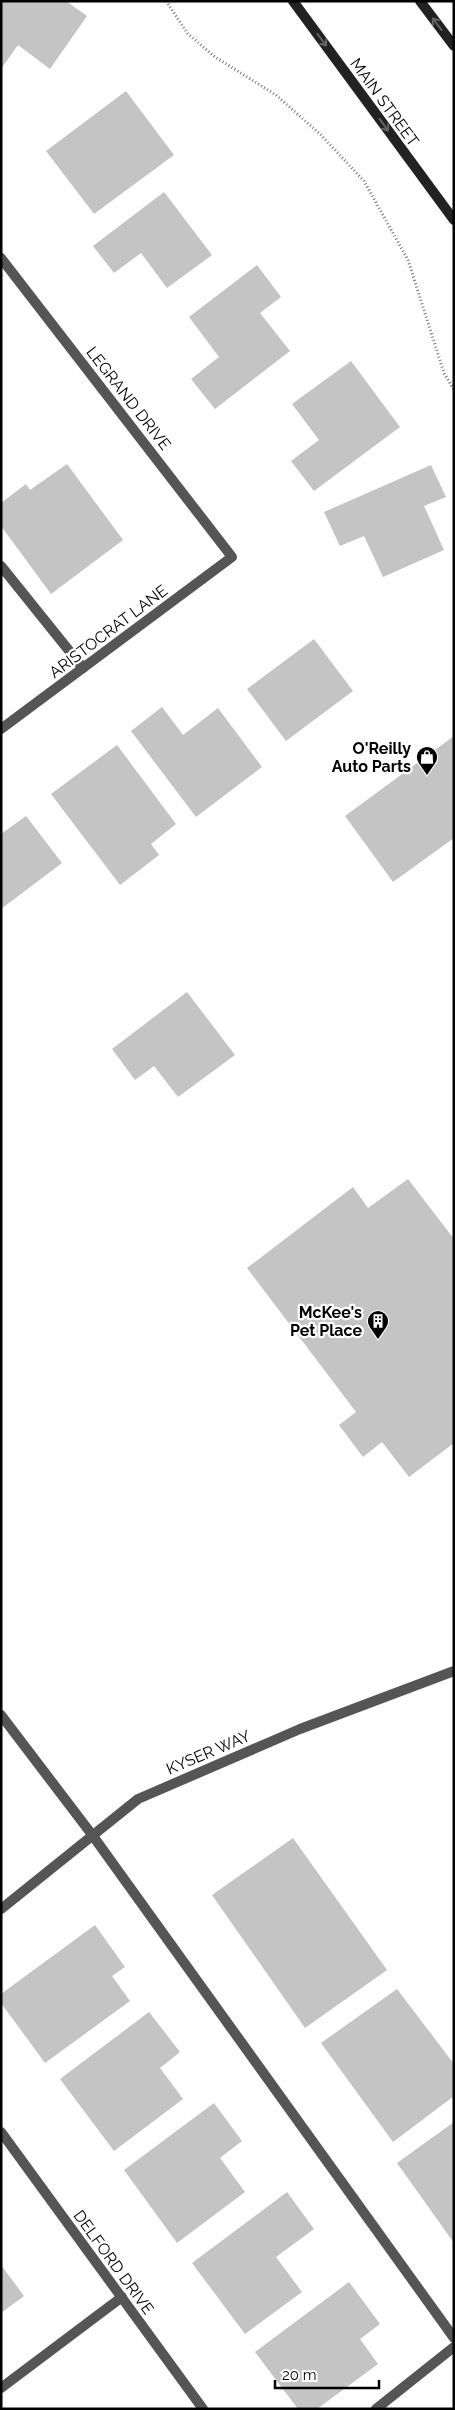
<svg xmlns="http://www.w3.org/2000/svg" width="455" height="2410" font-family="Raleway,sans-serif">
<rect width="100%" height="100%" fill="#fff"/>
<g fill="#c4c4c4">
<polygon points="1,1 66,1 87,16 50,69 18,45 1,69"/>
<polygon points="126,91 174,155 94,214 46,151"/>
<polygon points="164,192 212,255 167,288 141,253 114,273 93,246"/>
<polygon points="257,265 281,297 260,313 290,351 215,409 191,379 219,357 189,317"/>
<polygon points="351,361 400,427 314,491 291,461 319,440 292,404"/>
<polygon points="67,464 123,540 51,594 1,526 1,503 26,484 30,490"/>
<polygon points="431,465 446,497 424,506 444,550 383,577 364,536 340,546 324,512"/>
<polygon points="314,639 353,691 286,741 247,689"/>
<polygon points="162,707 183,735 218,708 262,767 196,817 131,731"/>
<polygon points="454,736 454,838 393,882 345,816"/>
<polygon points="117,745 176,824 151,844 159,855 120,885 51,794"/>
<polygon points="26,816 62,863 1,909 1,834"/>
<polygon points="187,992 235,1055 178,1097 154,1066 135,1080 112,1049"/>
<polygon points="408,1179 454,1239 454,1443 409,1477 382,1442 363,1457 339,1425 356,1412 247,1268 353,1187 368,1208"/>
<polygon points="293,1838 387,1970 305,2028 212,1895"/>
<polygon points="95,1925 125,1967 112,1976 130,2001 45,2063 1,2003 1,1994"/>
<polygon points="397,1989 454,2064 454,2096 393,2142 321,2043"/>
<polygon points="149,2012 180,2052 160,2068 183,2099 114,2151 60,2079"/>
<polygon points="214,2103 242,2141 220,2158 245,2192 177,2243 124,2170"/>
<polygon points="454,2122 454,2243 397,2163"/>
<polygon points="287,2192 314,2229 276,2257 302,2292 245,2334 192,2263"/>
<polygon points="1,2265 24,2296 1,2313"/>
<polygon points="349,2282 380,2324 360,2339 378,2364 317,2409 298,2409 255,2352"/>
</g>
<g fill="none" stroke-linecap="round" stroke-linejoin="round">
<polyline stroke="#777" stroke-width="3" stroke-dasharray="1 2.5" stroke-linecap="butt" points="166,1 188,34 215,57 276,95 321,135 364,181 408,260 444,373 454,390"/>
<g stroke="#555" stroke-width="10">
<polyline points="1,566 83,668"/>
<polyline points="1,1715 93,1836 454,2338"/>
<polyline points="376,2409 454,2347"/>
</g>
<g stroke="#555" stroke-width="10">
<polyline points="1,258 232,557 1,729"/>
<polyline points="1,1909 138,1799 300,1729 454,1671"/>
<polyline points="1,2132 203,2409"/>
<polyline points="1,2388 122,2297"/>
</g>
<g stroke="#222" stroke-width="10">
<polyline points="293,1 454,220"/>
<polyline points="420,1 454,46"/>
</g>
</g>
<defs><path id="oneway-shaft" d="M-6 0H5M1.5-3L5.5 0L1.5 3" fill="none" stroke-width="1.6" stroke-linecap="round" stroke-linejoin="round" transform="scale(1.25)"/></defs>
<g stroke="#646464">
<use href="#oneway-shaft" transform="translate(437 24) rotate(-127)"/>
<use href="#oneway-shaft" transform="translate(322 40) rotate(53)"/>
<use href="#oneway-shaft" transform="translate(384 125) rotate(54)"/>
</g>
<defs>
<g id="shop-pin" transform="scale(1.125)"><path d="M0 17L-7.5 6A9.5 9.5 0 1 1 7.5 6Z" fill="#000" stroke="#fff"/><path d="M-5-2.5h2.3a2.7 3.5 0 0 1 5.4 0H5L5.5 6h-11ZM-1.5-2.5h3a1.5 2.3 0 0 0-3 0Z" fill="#fff"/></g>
<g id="building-pin" transform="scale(1.125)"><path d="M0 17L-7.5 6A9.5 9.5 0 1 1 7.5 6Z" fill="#000" stroke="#fff"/><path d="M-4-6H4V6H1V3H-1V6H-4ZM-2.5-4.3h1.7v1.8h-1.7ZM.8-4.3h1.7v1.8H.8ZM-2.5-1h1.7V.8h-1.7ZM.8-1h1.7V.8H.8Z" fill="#fff"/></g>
</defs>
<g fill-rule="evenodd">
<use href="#shop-pin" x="427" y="757"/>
<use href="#building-pin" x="378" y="1321"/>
</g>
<g text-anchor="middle" stroke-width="4.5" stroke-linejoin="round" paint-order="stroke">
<g font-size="16" fill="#000" stroke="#fff">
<text transform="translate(385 102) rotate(54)" y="6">MAIN STREET</text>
<text transform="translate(129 398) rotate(52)" y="6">LEGRAND DRIVE</text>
<text transform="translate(108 631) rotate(-37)" y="6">ARISTOCRAT LANE</text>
<text transform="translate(208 1752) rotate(-23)" y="6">KYSER WAY</text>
<text transform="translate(114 2262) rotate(54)" y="6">DELFORD DRIVE</text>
</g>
<g font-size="16" font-weight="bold" fill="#000" stroke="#fff" text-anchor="end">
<text x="411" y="754">O'Reilly<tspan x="411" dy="18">Auto Parts</tspan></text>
<text x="362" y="1318">McKee's<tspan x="362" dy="18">Pet Place</tspan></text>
</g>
</g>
<rect width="455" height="2410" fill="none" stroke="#000000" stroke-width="5"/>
<path d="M275 2380v8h104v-8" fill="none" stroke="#000000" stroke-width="2.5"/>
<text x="282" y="2380" font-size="15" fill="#000000" stroke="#ffffff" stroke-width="4" paint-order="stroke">20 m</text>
</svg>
